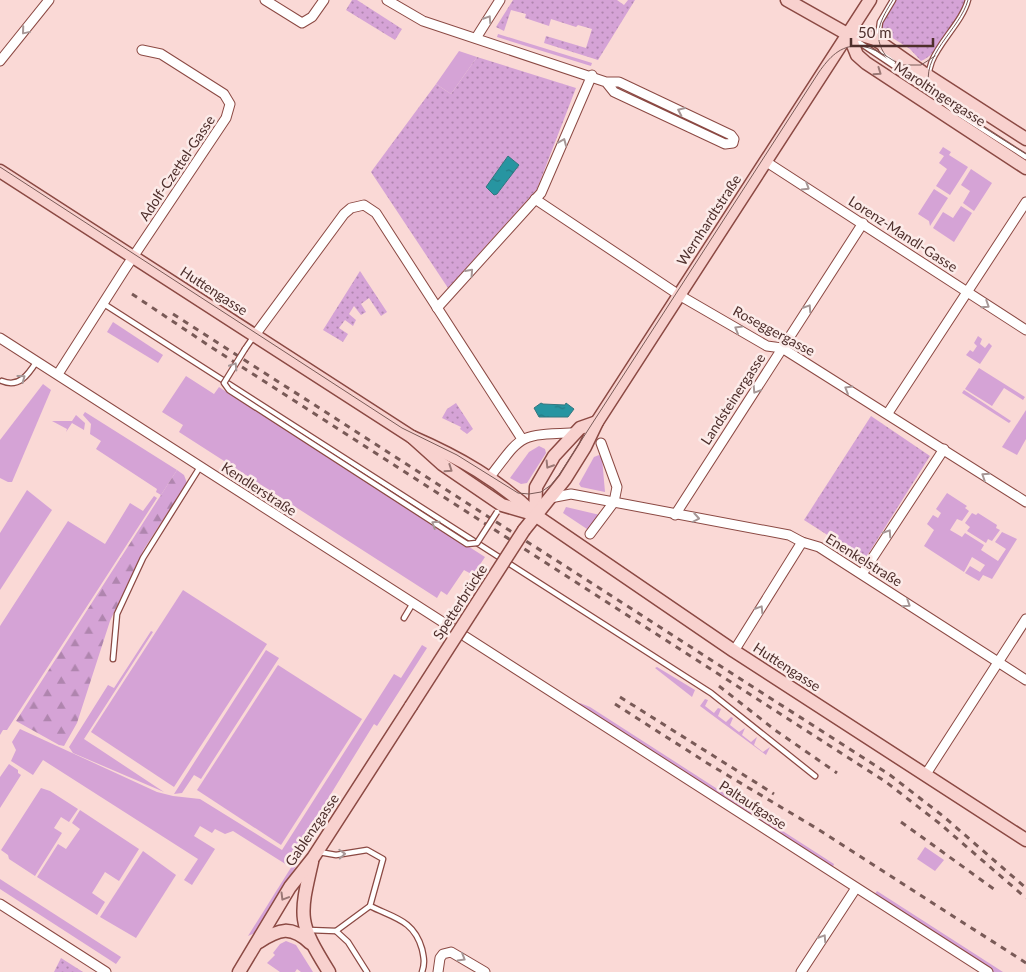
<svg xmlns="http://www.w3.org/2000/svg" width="1026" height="972" font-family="Lato,sans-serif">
<defs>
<pattern id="forest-firs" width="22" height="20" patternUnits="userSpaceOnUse" patternTransform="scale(1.25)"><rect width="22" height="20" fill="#d5a3d6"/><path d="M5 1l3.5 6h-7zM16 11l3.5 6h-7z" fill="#af85ae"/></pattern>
<pattern id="park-dots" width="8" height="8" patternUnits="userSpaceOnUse" patternTransform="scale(1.25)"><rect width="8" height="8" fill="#d5a3d6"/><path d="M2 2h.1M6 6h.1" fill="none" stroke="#af85ae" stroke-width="1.8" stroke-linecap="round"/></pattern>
<pattern id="water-ripples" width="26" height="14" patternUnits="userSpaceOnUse" patternTransform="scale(1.25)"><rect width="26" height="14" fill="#2795a1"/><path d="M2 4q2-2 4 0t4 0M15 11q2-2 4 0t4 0" fill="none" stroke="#247a83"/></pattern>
</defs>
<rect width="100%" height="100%" fill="#fad9d6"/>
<g fill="#d5a3d6">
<polygon points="498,34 592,63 591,66 497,37"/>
<polygon points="459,51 477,57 451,94 436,84"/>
<polygon points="943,147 951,152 949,155 968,167 950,195 936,186 947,169 939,163 944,156 939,153"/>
<polygon points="971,169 992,183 974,211 963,203 970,191 961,185"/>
<polygon points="934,189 948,198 930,226 929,221 918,214"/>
<polygon points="961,206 972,213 954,242 933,228 943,212 953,218"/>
<polygon points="113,322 163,355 158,363 107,332"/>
<polygon points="978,336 982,339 980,344 985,348 989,343 992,346 980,364 966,355 970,350 973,352 977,346 974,343"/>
<polygon points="979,368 1025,397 1023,400 1004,388 992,406 965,389"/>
<polygon points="186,376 214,394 219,387 485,557 473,575 464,570 447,595 441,591 437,598 179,432 183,425 162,412"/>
<polygon points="43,384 51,390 12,482 8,482 0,478 0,440"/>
<polygon points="964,390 1011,421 1009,423 962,393"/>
<polygon points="1026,410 1026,439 1017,455 1002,447"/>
<polygon points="85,412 177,470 161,495 156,492 157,489 96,449 101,441 90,434 91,424 83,415"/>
<polygon points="76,415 85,423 84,430 72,423 66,432 67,429 52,421 72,421"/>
<polygon points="539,446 545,449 546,453 527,483 521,484 510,478 529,452"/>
<polygon points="599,455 602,458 605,492 581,487 579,484 594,457"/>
<polygon points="27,490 52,510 0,590 0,533"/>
<polygon points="947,493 967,506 965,508 969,511 962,521 957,519 950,530 962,537 965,533 984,545 981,550 998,561 1006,549 995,542 1002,532 1017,539 992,579 983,575 979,581 965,573 970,566 980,572 985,565 972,557 964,572 924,546 934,530 927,524 933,515 938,518 941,513 936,509"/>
<polygon points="154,496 157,498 7,730 3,730 0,735 0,626 68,521 105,544 130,503 143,511"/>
<polygon points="566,507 600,515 590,531 563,513"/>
<polygon points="972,513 976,515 978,513 997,525 996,528 1000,530 992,541 988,539 986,543 967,531 970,527 965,523"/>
<polygon points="183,590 267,644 174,787 91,732"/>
<polygon points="151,631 153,632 84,739 164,792 73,753 69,747 108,685 114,688"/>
<polygon points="422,645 427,648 377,726 374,724 287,865 233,831 225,834 215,829 212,833 200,826 194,836 215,849 192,885 184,880 198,859 43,760 33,775 11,761 16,750 12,742 20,729 157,792 173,796 200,799 282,850 394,674 401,678"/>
<polygon points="266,650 279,658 201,779 194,775 182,793 174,794"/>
<polygon points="278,665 362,719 281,845 197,790"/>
<polygon points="657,667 695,690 692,697 655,668"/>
<polygon points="705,699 708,700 705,706 714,713 718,708 721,709 718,716 726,722 731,717 733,718 730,725 739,732 745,728 742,735 751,742 757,737 754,745 763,752 770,747 766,755 700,706"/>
<polygon points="580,703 590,707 834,864 832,869 576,704"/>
<polygon points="9,764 18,770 18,773 21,775 0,808 0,777"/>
<polygon points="41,788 50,791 78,809 69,822 61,817 54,828 62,833 35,876 9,859 8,855 1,850"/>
<polygon points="80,810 139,849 119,881 105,872 92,893 105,902 97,915 37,877 58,844 66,849 80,829 72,823"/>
<polygon points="925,847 944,860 935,871 917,859"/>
<polygon points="302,850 305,851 257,932 248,936"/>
<polygon points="143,851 176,875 136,938 100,917"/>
<polygon points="0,879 121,957 116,964 0,889"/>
<polygon points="877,891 1003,972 993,972 874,895"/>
<polygon points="286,941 296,945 313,972 301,972 297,969 295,972 280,972 267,963 275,955 273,953 280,944"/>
</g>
<polygon fill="url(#forest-firs)" points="177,470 184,475 187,483 144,549 110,621 77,723 64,746 59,745 16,721"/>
<g fill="url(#park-dots)">
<polygon points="352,0 357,0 402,29 395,40 346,10"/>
<polygon points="513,0 617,0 624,5 628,0 635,0 598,60 544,43 546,36 586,48 592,29 578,25 576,27 551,19 549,26 525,18 526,14 511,10 504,31 496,27"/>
<path d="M896,0H965C962,15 936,57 921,61L910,49L880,30L884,19Z"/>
<polygon points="477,57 576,88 537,189 448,288 371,172 436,84 451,94"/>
<polygon points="360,271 387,312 381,316 369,298 361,304 366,312 361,315 354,306 349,314 356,320 353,326 345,320 339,328 348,334 343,342 323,330"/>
<polygon points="456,403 473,429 467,434 460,429 461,427 442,418 447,409"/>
<polygon points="871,416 930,456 865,559 804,520"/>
<polygon points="61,958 83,972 54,972"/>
</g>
<g fill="url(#water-ripples)" stroke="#33767e">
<polygon points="508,156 519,165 497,194 494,195 486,187"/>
<polygon points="541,403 543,404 565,405 566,403 574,409 568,417 539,417 534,408"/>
</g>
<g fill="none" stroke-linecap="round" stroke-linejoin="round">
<g stroke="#8b4943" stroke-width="7">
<g id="lane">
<polyline points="878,37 880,22 893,0"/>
<polyline points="854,39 915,80 953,110 1026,157"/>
<polyline points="881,49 893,62"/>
<path d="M932,92C916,58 960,31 968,0"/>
<polyline points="104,304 711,693 815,776"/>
<polyline points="245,349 254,336"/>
<path d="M2,381C19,388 28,375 37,361"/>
<polyline points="404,618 413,603"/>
<polyline points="113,659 117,614 143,558 200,467"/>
<polyline points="319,852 336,855 367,850 383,859 370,906 336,931"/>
<path d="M370,906C394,918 414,920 422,949C424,958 425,963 422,972"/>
<polyline points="309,930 336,931 348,942 367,972"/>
</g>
</g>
<g stroke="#8b4943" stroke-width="11">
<g id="street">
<polyline points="265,0 302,23 312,17 324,0"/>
<polyline points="387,0 423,21 606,82 619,82 731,135 734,139 733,143 725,144 614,92 606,82"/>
<polyline points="476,38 500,0"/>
<polyline points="0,61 49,0"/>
<polyline points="765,161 1026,330"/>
<polyline points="535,199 679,295 767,346 782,348 1026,502"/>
<polyline points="437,308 541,193 592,75"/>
<polyline points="255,335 344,214 351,208 364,205 376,213 522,439"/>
<polyline points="0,338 988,972"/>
<polyline points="58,374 125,269 226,118 230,104 224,94 161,54 142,50"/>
<polyline points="888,413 1026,202"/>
<path d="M489,478C523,434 517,435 573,433"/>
<polyline points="550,498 571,494 789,535 802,542 819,547 1026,680"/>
<polyline points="675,515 863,223"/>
<polyline points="590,534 614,502 617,487 601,443"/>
<polyline points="862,574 944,449"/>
<polyline points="734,651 802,542"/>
<polyline points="926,774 1026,619"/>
<polyline points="0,904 106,972"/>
<polyline points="438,972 440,958 443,954 451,952 485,972"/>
<polyline points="801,972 856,888"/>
</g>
</g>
<g stroke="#8b4943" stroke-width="15">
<g id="secondary">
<polyline points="787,0 849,35 862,35 875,39 922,72 1026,139"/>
<polyline points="849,35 857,55 866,63 1026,168"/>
<polyline points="0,171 412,437 442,464 502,505 533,514"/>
<path d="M412,437C458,457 499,480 535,515L734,651L1026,840"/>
<polyline points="535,515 536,487 554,456 580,428 597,422"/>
<polyline points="524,530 565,479 585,447 597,422 870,0"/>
<path d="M312,862C299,918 298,922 329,972"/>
<path d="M259,942C279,929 291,925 310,943"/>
<polyline points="239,972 290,887 313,858 411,706"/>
</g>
</g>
<use href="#lane" stroke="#fff" stroke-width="4.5"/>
<use href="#street" stroke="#fff" stroke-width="9"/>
<use href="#secondary" stroke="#f8d1ce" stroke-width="12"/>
<g stroke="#795a57" stroke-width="1">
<path d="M886,56C871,36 881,19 893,0"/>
<polyline points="900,65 921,65 935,56"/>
<path d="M930,89C919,56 960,30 968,0"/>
<path d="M0,167L402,428L457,455L518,493L529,494L541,492L551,485L559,475L819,72C829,58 840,45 859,46C887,47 931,92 955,108C978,124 1002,139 1026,154"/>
</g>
<g stroke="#795a57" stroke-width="3" stroke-dasharray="6 6" stroke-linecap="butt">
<polyline points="132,294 208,345 886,782 939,823 1026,898"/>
<polyline points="173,314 890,775 943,816 1026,888"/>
<polyline points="719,686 775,730 837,773"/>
<polyline points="620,697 774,794"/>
<polyline points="615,704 707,763 816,828 1026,963"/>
<polyline points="901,822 998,892"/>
</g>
<g stroke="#8b4943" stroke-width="7" stroke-linecap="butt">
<polyline id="lane-bridge" points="245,349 224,383 229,390 467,544 477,543 497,512"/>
</g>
<g stroke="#8b4943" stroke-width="15" stroke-linecap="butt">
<polyline id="secondary-bridge" points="411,706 524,530"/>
</g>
<use href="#lane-bridge" stroke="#fff" stroke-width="4.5"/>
<use href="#secondary-bridge" stroke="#f8d1ce" stroke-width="12"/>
</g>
<defs><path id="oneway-chevron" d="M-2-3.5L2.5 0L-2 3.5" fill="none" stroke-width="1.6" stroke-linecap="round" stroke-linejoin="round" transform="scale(1.25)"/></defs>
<g stroke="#a69796">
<use href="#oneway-chevron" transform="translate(488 19) rotate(-57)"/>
<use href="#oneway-chevron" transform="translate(25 31) rotate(130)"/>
<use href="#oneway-chevron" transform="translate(681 111) rotate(-155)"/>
<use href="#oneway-chevron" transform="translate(563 142) rotate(-67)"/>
<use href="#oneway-chevron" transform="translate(806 187) rotate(32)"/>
<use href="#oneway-chevron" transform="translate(470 272) rotate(-48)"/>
<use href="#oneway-chevron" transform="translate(986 305) rotate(33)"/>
<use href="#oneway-chevron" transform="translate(808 308) rotate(-57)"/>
<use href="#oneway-chevron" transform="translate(738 329) rotate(-150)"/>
<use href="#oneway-chevron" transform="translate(234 366) rotate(-58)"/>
<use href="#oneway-chevron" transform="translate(22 378) rotate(-36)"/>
<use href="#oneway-chevron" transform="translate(848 389) rotate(-149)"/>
<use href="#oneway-chevron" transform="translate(756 390) rotate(123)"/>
<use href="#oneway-chevron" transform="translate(985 476) rotate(-147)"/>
<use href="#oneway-chevron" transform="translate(696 518) rotate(10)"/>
<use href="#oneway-chevron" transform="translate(435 524) rotate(-147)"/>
<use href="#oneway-chevron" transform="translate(888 533) rotate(-57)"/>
<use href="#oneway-chevron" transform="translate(907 604) rotate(33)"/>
<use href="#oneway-chevron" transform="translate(760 609) rotate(-58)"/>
<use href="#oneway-chevron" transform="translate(342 854) rotate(-3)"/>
<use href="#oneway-chevron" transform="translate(823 938) rotate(-57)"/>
<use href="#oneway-chevron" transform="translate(462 958) rotate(31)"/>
</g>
<g stroke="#9a7875">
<use href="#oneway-chevron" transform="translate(878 72) rotate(35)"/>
<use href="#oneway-chevron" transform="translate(549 465) rotate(122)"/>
<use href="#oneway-chevron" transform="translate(449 469) rotate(34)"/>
<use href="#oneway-chevron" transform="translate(284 897) rotate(121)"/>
</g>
<g text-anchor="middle" stroke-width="5" stroke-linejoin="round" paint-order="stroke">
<g font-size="14" fill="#4e2f2c" stroke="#fcebe9">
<text transform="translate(940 94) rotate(33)" y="5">Maroltingergasse</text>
<text transform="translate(177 168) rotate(-56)" y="5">Adolf-Czettel-Gasse</text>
<text transform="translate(709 220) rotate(-57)" y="5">Wernhardtstraße</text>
<text transform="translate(903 234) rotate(33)" y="5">Lorenz-Mandl-Gasse</text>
<text transform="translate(214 291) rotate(33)" y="5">Huttengasse</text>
<text transform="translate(774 331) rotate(28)" y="5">Roseggergasse</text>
<text transform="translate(733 399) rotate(-57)" y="5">Landsteinergasse</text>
<text transform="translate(259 489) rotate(33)" y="5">Kendlerstraße</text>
<text transform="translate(864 560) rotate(32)" y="5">Enenkelstraße</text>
<text transform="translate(460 602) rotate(-57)" y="5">Spetterbrücke</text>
<text transform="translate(787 667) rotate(33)" y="5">Huttengasse</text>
<text transform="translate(753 805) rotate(33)" y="5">Paltaufgasse</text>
<text transform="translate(312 830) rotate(-56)" y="5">Gablenzgasse</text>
</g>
</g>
<path d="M851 38v8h82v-8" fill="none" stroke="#4e2f2c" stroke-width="2.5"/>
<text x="858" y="38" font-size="15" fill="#4e2f2c" stroke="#fcebe9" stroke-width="4" paint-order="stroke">50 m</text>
</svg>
